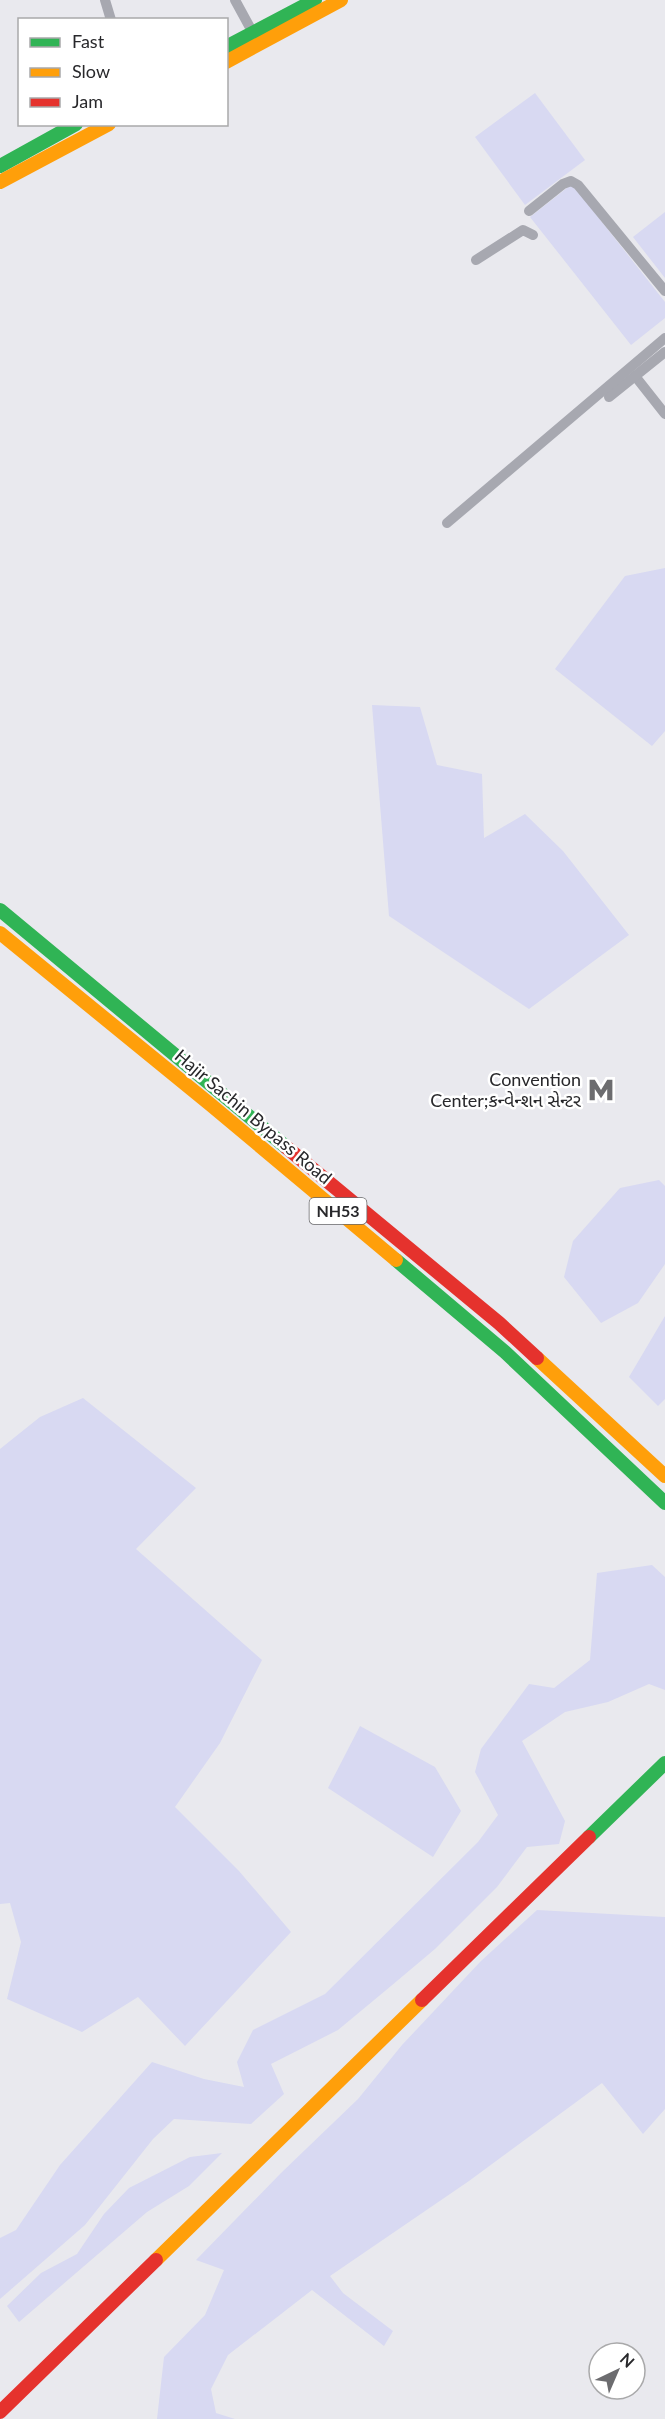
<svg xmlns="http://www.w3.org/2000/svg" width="665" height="2419" font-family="Lato,'Noto Sans Gujarati',sans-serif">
<rect width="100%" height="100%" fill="#e9e9ee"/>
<g fill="#d8d9f2">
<polygon points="535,93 585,160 525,205 475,137"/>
<polygon points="572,184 665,302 665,318 631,345 530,217"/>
<polygon points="665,212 665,278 633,237"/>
<polygon points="665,568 665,731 652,746 555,669 625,576"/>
<polygon points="372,705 420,707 437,765 482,774 484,838 525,814 563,851 629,935 529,1009 389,916"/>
<polygon points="659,1180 665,1186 665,1264 638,1303 601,1323 564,1277 573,1241 620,1188"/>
<polygon points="665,1316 665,1399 658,1406 629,1377"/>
<polygon points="83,1398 196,1488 136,1549 262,1660 220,1743 175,1807 239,1871 291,1932 185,2046 138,1997 82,2032 7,1999 21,1942 10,1903 0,1904 0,1449 40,1417"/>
<polygon points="652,1565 665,1577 665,1690 649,1684 608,1702 565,1712 522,1741 565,1821 559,1844 527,1847 497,1887 435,1949 391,1986 338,2030 271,2064 284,2094 251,2124 174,2119 153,2139 85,2225 0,2299 0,2238 16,2230 60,2165 152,2062 204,2079 244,2087 237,2062 253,2030 325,1994 478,1842 498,1815 475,1772 481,1749 529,1684 554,1688 590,1660 597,1573"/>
<polygon points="360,1726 435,1767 461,1811 433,1857 328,1788"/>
<polygon points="537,1910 665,1917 665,2109 643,2134 602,2083 469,2181 330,2276 343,2293 393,2331 384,2346 312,2290 228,2355 211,2389 216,2413 235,2419 157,2419 164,2357 205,2315 224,2270 196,2260 281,2173 358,2099 402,2045 481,1961"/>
<polygon points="222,2153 189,2186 147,2212 19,2322 7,2306 41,2273 77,2254 104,2214 129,2188 190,2157"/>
</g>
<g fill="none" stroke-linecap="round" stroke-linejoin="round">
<g stroke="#a7a8b0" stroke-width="10">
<polyline points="105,0 111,20"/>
<polyline points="235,0 253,33"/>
<polyline points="529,211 563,184 571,181 578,185 665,291"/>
<polyline points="476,260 523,230 533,235"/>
<polyline points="635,376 665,414"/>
<polyline points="609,397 665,352"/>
<polyline points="447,523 665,338"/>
</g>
<g stroke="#30b455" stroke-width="14">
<polyline points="226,47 315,0"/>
<polyline points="0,166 76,124"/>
<polyline points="0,910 286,1147"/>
<polyline points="396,1260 505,1352 665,1503"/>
<polyline points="589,1837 665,1763"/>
</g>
<g stroke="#ff9f0a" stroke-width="14">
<polyline points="226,62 341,0"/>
<polyline points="0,182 109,124"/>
<polyline points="0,933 211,1105 396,1260"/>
<polyline points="537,1358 665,1476"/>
<polyline points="156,2260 422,2000"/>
</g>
<g stroke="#e5322d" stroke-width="14">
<polyline points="286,1147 499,1323 537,1358"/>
<polyline points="422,2000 589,1837"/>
<polyline points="0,2412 156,2260"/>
</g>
</g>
<defs>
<g id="metro-bare" transform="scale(2.07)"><path d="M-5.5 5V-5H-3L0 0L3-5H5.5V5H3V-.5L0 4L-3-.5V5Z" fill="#6c6c6f" stroke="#fff" stroke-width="2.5" paint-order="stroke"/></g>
</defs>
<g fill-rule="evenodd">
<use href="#metro-bare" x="601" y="1090"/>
</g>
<g text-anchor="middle" stroke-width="5" stroke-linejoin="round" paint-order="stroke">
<rect fill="#fff" stroke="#68686b" stroke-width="1.5" x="309.5" y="1198" width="57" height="26" rx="4.5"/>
<g font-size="16" font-weight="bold" fill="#28282b">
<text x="338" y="1217">NH53</text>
</g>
<g font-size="18" fill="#28282b" stroke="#fff" text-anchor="end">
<text x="581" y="1086">Convention<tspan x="581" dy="21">Center;કન્વેન્શન સેન્ટર</tspan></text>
</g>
<g font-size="18" fill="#28282b" stroke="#fff">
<text transform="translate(253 1117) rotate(40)" y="6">Hajir Sachin Bypass Road</text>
</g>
</g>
<rect x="18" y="18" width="210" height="108" fill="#ffffff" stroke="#a9a9aa" stroke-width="1.5"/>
<rect x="30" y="38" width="30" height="9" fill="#30b455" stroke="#a9a9aa" stroke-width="1.5"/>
<text x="72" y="48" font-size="18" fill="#28282b">Fast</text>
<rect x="30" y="68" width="30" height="9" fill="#ff9f0a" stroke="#a9a9aa" stroke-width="1.5"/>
<text x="72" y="78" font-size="18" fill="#28282b">Slow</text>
<rect x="30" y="98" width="30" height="9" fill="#e5322d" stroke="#a9a9aa" stroke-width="1.5"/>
<text x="72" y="108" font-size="18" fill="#28282b">Jam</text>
<g transform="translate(617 2371) rotate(44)"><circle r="28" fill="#ffffff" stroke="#a9a9aa" stroke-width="1.5"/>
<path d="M0-4.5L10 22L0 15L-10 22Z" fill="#6c6c6f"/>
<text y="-9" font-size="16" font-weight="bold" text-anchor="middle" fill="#28282b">N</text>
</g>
</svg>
